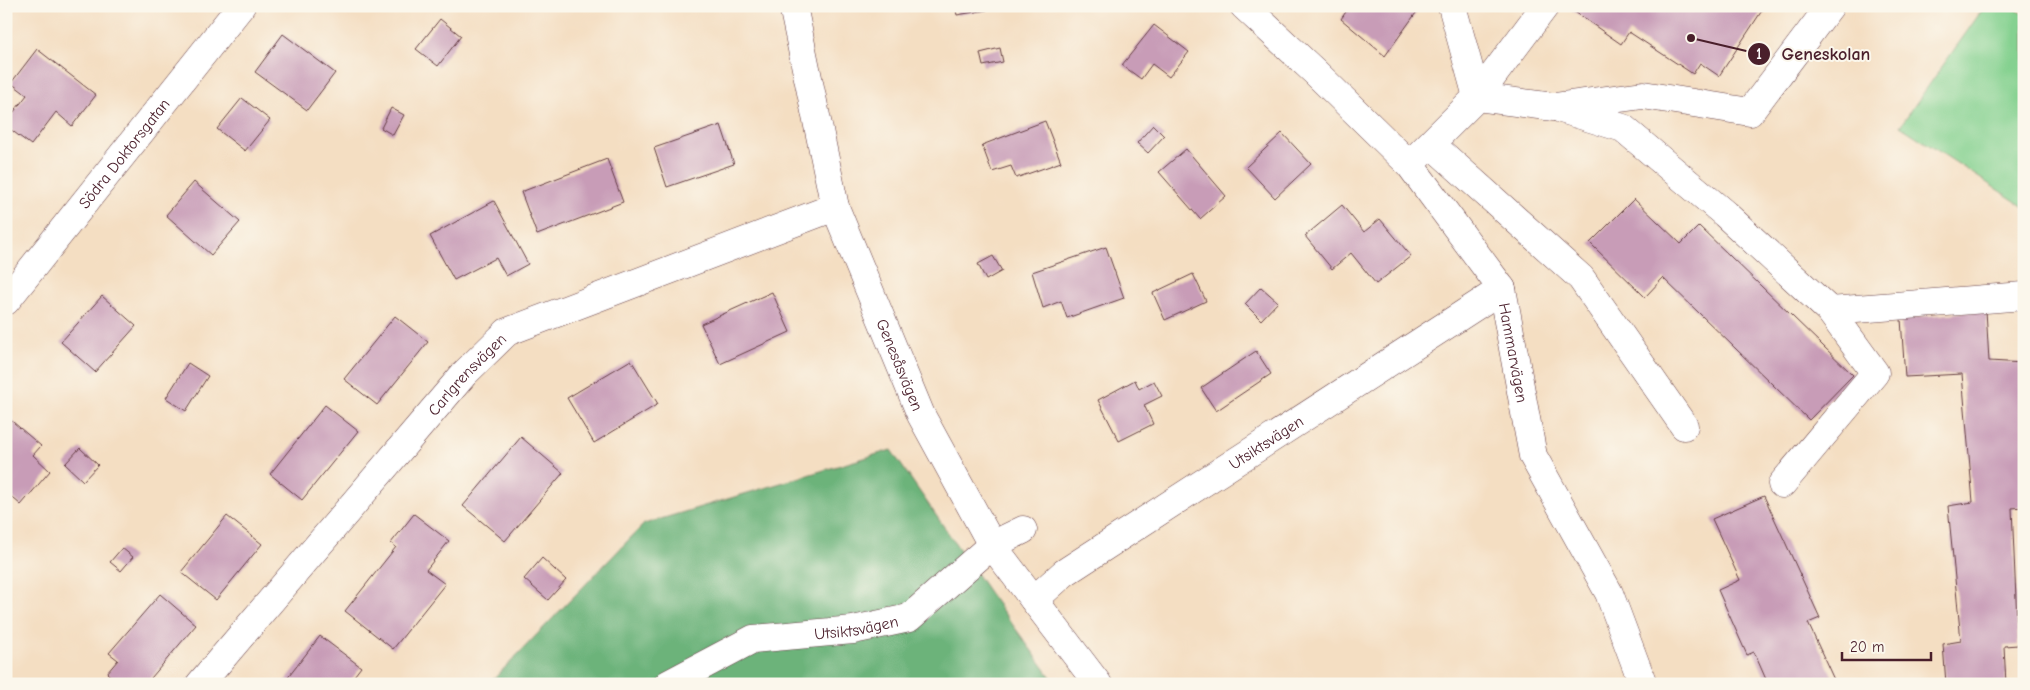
<svg xmlns="http://www.w3.org/2000/svg" width="2030" height="690" font-family="'Comic Neue',sans-serif">
<rect width="100%" height="100%" fill="#fbf7ec"/>
<filter id="ink" filterUnits="userSpaceOnUse"><feTurbulence type="fractalNoise" baseFrequency=".02" numOctaves="2"/><feDisplacementMap in="SourceGraphic" scale="10" xChannelSelector="R" yChannelSelector="G"/><feConvolveMatrix kernelMatrix="1 2 1 2 8 2 1 2 1" color-interpolation-filters="sRGB"/></filter>
<filter id="wash" filterUnits="userSpaceOnUse"><feTurbulence type="fractalNoise" baseFrequency=".0096" numOctaves="4" result="noise"/><feDisplacementMap in="SourceGraphic" scale="20" xChannelSelector="R" yChannelSelector="G"/><feGaussianBlur stdDeviation="1.12" result="paint"/><feColorMatrix in="noise" values="0 0 0 0 0 0 0 0 0 0 0 0 0 0 0 0 0 1.4 0 .05"/><feComposite in="paint" operator="in"/></filter>
<g filter="url(#wash)">
<rect width="100%" height="100%" fill="#f4dec2"/>
<polygon fill="#85d190" stroke="#68785e" points="1985,6 2012,6 2024,15 2024,207 1900,126"/>
<polygon fill="#6cb37a" stroke="#5b6952" points="891,450 991,595 1056,684 489,684 644,524"/>
<g id="blocks">
<g fill="#c89cb7">
<polygon points="955,6 987,6 987,10 957,15"/>
<polygon points="1350,6 1421,6 1385,56 1341,19"/>
<polygon points="1575,6 1765,6 1719,76 1700,63 1693,74 1629,32 1621,44 1572,10"/>
<polygon points="440,19 461,36 438,66 416,49"/>
<polygon points="1154,25 1189,52 1169,77 1152,64 1141,79 1122,65"/>
<polygon points="283,34 335,73 307,110 255,72"/>
<polygon points="1000,48 1003,62 983,66 980,53"/>
<polygon points="37,49 96,95 72,126 56,112 31,145 6,126 6,122 27,95 11,83"/>
<polygon points="242,98 270,120 245,151 217,129"/>
<polygon points="391,108 404,115 393,135 381,128"/>
<polygon points="1045,121 1061,162 1016,178 1011,166 992,172 982,145"/>
<polygon points="721,125 734,164 667,187 654,148"/>
<polygon points="1153,125 1164,136 1148,153 1137,143"/>
<polygon points="1282,133 1311,164 1275,198 1246,167"/>
<polygon points="1186,149 1226,196 1200,219 1159,172"/>
<polygon points="607,159 623,202 537,235 521,192"/>
<polygon points="194,182 240,222 211,255 166,215"/>
<polygon points="1634,199 1681,244 1699,226 1853,375 1809,420 1663,278 1645,297 1590,243"/>
<polygon points="494,201 528,264 506,276 496,258 454,280 430,236"/>
<polygon points="1342,205 1364,232 1380,219 1411,256 1376,284 1351,253 1332,269 1305,236"/>
<polygon points="1106,247 1124,298 1067,318 1061,301 1043,308 1032,272"/>
<polygon points="993,256 1002,271 986,280 978,264"/>
<polygon points="1193,274 1206,301 1165,320 1153,293"/>
<polygon points="1261,287 1278,302 1261,320 1245,304"/>
<polygon points="772,292 790,332 720,364 701,324"/>
<polygon points="102,296 136,326 95,372 61,342"/>
<polygon points="1986,310 1989,361 2024,363 2024,507 2012,508 2018,645 2004,646 2006,684 1946,684 1943,644 1961,641 1948,506 1973,502 1962,374 1905,377 1901,319"/>
<polygon points="395,316 428,342 377,405 344,379"/>
<polygon points="1256,351 1271,374 1216,411 1201,388"/>
<polygon points="631,360 658,404 594,443 567,398"/>
<polygon points="188,363 208,376 186,411 166,398"/>
<polygon points="1135,380 1139,389 1154,381 1162,396 1144,405 1153,424 1119,441 1098,400"/>
<polygon points="325,405 358,431 302,500 270,474"/>
<polygon points="6,416 41,446 33,455 50,471 21,505 6,492"/>
<polygon points="521,437 563,473 505,541 463,506"/>
<polygon points="80,448 98,465 83,481 65,464"/>
<polygon points="1764,496 1820,618 1808,623 1836,684 1768,684 1754,652 1747,655 1718,590 1740,580 1712,519"/>
<polygon points="414,514 449,541 426,570 445,584 393,649 345,611 396,547 391,543"/>
<polygon points="227,516 262,544 216,600 181,572"/>
<polygon points="122,548 133,557 121,571 110,562"/>
<polygon points="542,558 566,580 548,600 524,579"/>
<polygon points="160,594 196,625 146,684 119,684 107,673 118,660 109,653"/>
<polygon points="320,636 361,667 348,684 283,684"/>
</g>
</g>
</g>
<g filter="url(#ink)">
<use href="#blocks" fill-opacity="0" stroke="#643c42" stroke-width="1"/>
<g fill="none" stroke-linecap="round" stroke-linejoin="round">
<g stroke="#643c42" stroke-width="29">
<g id="minor">
<path id="s1" d="M793,6L835,207L921,415L992,545L1098,684"/>
<path id="s2" d="M1244,6L1315,72L1410,165L1502,289L1533,456L1609,593L1643,684"/>
<polyline points="1452,6 1477,97 1554,107 1643,95 1750,112 1830,6"/>
<polyline points="1561,109 1623,128 1725,214 1830,311"/>
<polyline points="1431,144 1581,278 1684,426"/>
<polyline points="1418,156 1477,97 1545,6"/>
<path id="s3" d="M6,301L241,6"/>
<polyline points="1782,484 1875,373 1830,311 2024,296"/>
<path id="s4" d="M1034,600L1064,573L1502,289"/>
<path id="s5" d="M200,684L464,374L507,332L835,207"/>
<path id="s6" d="M668,684L753,639L853,630L909,618L992,545L1023,530"/>
</g>
</g>
<use href="#minor" stroke="#fff" stroke-width="28"/>
</g>
</g>
<g text-anchor="middle" stroke-width="4" stroke-linejoin="round" paint-order="stroke">
<g font-size="16" fill="#4a1f2b" stroke="#fbf7ec">
<text dy="6" stroke="none"><textPath href="#s3" startOffset="189">Södra Doktorsgatan</textPath></text>
<text dy="6" stroke="none"><textPath href="#s2" startOffset="449">Hammarvägen</textPath></text>
<text dy="6" stroke="none"><textPath href="#s1" startOffset="376">Genesåsvägen</textPath></text>
<text dy="6" stroke="none"><textPath href="#s5" startOffset="409">Carlgrensvägen</textPath></text>
<text dy="6" stroke="none"><textPath href="#s4" startOffset="281">Utsiktsvägen</textPath></text>
<text dy="6" stroke="none"><textPath href="#s6" startOffset="200">Utsiktsvägen</textPath></text>
</g>
</g>
<path fill="none" stroke="#4a1f2b" stroke-width="2" d="M1691 38L1759 54"/>
<g fill="#4a1f2b" stroke="#fbf7ec" stroke-width="2">
<circle cx="1691" cy="38" r="5"/>
<circle cx="1759" cy="54" r="12"/>
</g>
<g font-size="15" text-anchor="middle" font-weight="bold" fill="#fff">
<text x="1759" y="59">1</text>
</g>
<g font-size="18" text-anchor="middle" font-weight="bold" fill="#4a1f2b" stroke="#fbf7ec" stroke-width="4" stroke-linejoin="round" paint-order="stroke">
<text x="1826" y="60">Geneskolan</text>
</g>
<rect width="2030" height="690" fill="none" stroke="#fbf7ec" stroke-width="25"/>
<path d="M1842 652v8h89v-8" fill="none" stroke="#4a1f2b" stroke-width="2.5"/>
<text x="1850" y="652" font-size="15" fill="#4a1f2b" stroke="#fbf7ec" stroke-width="4" paint-order="stroke">20 m</text>
</svg>
